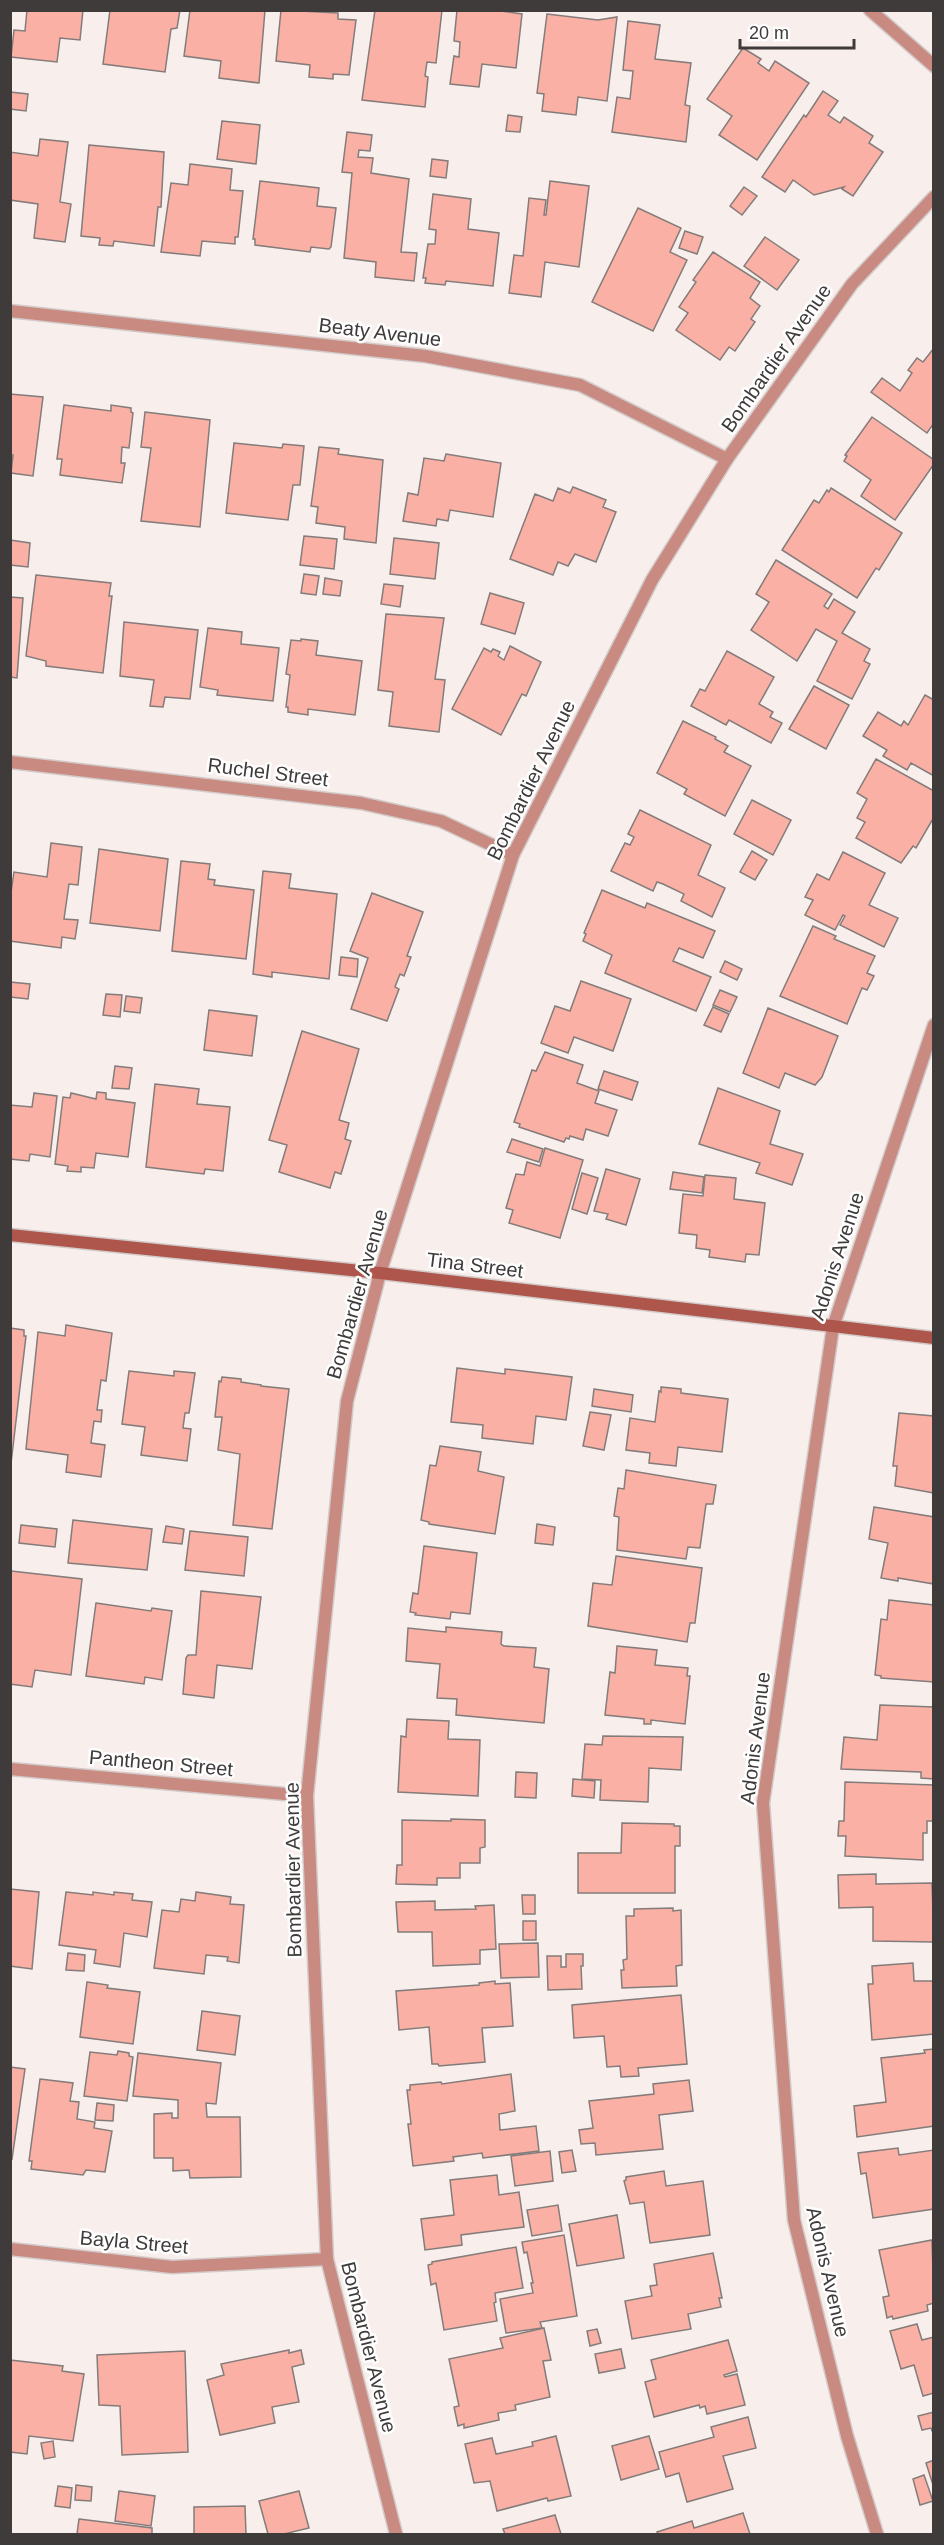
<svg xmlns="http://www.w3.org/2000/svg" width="944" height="2545" font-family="Arial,sans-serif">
<rect width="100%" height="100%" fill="#f8efed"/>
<g fill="#fab0a5" stroke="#847c7a" stroke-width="1.5">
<polygon points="27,10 83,10 80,40 60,38 57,62 11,57 14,30 25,31"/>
<polygon points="110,10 180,10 177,28 171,29 165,72 103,64"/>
<polygon points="190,10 265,10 259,83 219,78 221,61 184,56"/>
<polygon points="281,10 338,13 338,19 356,20 349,75 333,74 333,79 309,77 310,65 276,61"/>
<polygon points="375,10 442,10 436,63 427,62 425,76 428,77 425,107 362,100"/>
<polygon points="457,10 493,10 522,14 516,68 482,64 479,87 450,84 454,56 459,57 460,42 454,41"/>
<polygon points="547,14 598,20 617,17 607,101 578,97 576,115 542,111 544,94 537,93"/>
<polygon points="628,21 660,25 655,59 691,63 685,105 690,106 686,142 612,132 617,97 630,99 633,71 623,70"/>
<polygon points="743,48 761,59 758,63 769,71 775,61 809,83 757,160 719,135 732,116 707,99"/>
<polygon points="823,91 838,101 828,115 840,123 844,117 873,136 869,143 883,152 853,196 842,189 844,187 814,195 793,180 785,192 762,177 804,115 806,117"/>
<polygon points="10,92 28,94 26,111 10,109"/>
<polygon points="508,115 522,117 520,132 506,131"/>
<polygon points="222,121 260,125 256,164 217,159"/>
<polygon points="347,132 372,135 370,151 359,150 358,157 373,158 371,173 409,179 401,252 417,253 414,281 375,277 376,262 344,258 352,173 342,172"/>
<polygon points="40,139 68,142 60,202 71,204 65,242 34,238 38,204 10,200 10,152 38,156"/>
<polygon points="89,145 164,152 161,207 158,207 154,246 114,241 113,246 99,245 100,238 81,236"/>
<polygon points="432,159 448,161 446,178 430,176"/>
<polygon points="190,164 232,169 230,190 243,191 238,237 235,237 235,244 202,241 200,256 161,252 171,183 188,185"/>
<polygon points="260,181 319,188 317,206 336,208 331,247 329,249 311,247 310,252 255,245 255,239 253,239"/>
<polygon points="550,181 589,186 579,267 545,262 541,297 509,293 514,255 523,256 529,198 546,200 544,215 546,215"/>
<polygon points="744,187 757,196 742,215 730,206"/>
<polygon points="433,194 471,199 468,229 499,233 493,286 446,281 445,285 425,283 426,278 423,278 428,244 435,244 436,230 429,229"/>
<polygon points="638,208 681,228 670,252 687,260 653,331 592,302"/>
<polygon points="685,231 703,237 697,254 679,248"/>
<polygon points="765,237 799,260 777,290 744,266"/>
<polygon points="713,252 760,282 750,298 760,306 751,319 755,322 735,351 729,347 720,360 676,330 688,313 679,307 696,282 693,280"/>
<polygon points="934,348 934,423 927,433 871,392 882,378 900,391 912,373 908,370 917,358 923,362"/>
<polygon points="10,394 43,397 33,476 11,473 13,455 10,454"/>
<polygon points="64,405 111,411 111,405 131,408 131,412 133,413 129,448 122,447 121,463 125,463 122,483 60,475 62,459 57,459"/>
<polygon points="145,412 210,420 200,527 141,521 151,448 141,447"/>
<polygon points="872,417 934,460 934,464 895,520 861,496 871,480 844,461 847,456 845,455"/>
<polygon points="234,443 282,448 283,444 304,446 300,485 293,485 288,520 226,513"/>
<polygon points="319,447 339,449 338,454 383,460 376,543 344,539 345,527 316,523 318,507 311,506"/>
<polygon points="446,454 501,463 493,517 450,510 448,521 437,519 436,526 403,521 408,493 418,495 424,458 444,461"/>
<polygon points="573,487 606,500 603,507 616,512 596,562 575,554 568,566 558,562 553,575 510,559 535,494 553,501 558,488 570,493"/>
<polygon points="831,488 902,533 879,570 876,568 857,598 782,550 814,500 819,503 827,490 829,492"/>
<polygon points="304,536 337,539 334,569 300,565"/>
<polygon points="394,538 439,543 435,579 390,574"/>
<polygon points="10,540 30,543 28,567 10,565"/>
<polygon points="776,560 832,594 824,606 828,609 834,599 855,612 842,633 870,649 864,661 870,664 852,699 817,681 837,641 816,629 797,661 751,630 769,602 756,594"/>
<polygon points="304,574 319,576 316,595 301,593"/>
<polygon points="36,575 111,583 109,596 112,596 103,673 46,666 46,661 26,656"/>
<polygon points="325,578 342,581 340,596 323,594"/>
<polygon points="384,584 403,586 400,607 381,604"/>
<polygon points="490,593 524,603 515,634 481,624"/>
<polygon points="10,597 23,598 17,678 10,677"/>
<polygon points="386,614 444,618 435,679 445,680 439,732 389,726 393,692 378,690"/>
<polygon points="124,622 198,630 190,699 165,697 163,707 150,706 154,680 120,676"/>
<polygon points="208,628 242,632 241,644 279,648 273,701 217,695 218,690 200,687"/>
<polygon points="301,639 318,641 316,655 362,661 355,715 308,709 308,715 288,712 288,707 286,707 290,675 286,674 291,640 301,641"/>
<polygon points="510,646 541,662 526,696 522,694 501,735 452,709 484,648 491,652 493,649 500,652 498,656 504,660"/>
<polygon points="727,651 774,677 759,704 773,712 770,717 782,723 771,743 729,720 726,725 691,706 700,689 705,691"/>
<polygon points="814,686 849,705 826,749 789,729"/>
<polygon points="925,695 934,700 934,776 911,763 907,770 883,756 887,750 863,736 878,712 901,726 904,721 908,725"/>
<polygon points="683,721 716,737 715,739 728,746 724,752 751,766 725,816 684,794 687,789 657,773"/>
<polygon points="876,759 934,791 934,817 916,848 913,846 901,863 856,838 865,822 857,818 867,799 857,793"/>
<polygon points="752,800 791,820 773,855 734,834"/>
<polygon points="640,810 711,845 698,875 725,888 712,917 681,901 684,894 663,884 657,882 653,891 611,871 625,843 630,845 634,837 628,834"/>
<polygon points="51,843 82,847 78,885 69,884 64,919 78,920 75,939 62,937 61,948 10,941 10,899 14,872 47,877"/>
<polygon points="99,849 168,859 160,931 90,923"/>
<polygon points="752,851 767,860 755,880 740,872"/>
<polygon points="843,852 885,873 869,905 898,918 884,947 840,925 845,916 843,915 835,930 805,915 813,900 805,897 817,874 829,880"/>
<polygon points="181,861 210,864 208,879 215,880 214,885 254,890 246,959 172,951"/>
<polygon points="263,871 291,874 289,888 337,894 329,979 272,972 272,977 253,974"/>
<polygon points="602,890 645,908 647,903 715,931 703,958 679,948 673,961 711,977 696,1011 605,973 612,955 583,941 586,934 584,933"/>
<polygon points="372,893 423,912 407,956 411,957 404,976 400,974 395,987 399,989 387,1021 351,1009 368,958 350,951"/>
<polygon points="813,926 836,936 834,939 875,956 867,973 874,976 867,990 862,988 847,1024 780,996"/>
<polygon points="341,957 358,959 357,977 339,975"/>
<polygon points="725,961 742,969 737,980 720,972"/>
<polygon points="581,981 631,999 613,1051 574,1037 568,1053 541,1043 555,1006 570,1011"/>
<polygon points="10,982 30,984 28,999 10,997"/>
<polygon points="720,990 737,997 730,1012 713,1005"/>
<polygon points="106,994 122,995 120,1017 103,1015"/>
<polygon points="126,996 142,998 140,1013 124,1011"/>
<polygon points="713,1007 729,1014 721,1032 704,1025"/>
<polygon points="768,1008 838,1036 822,1077 815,1085 785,1073 779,1088 743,1073"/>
<polygon points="209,1010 257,1016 252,1056 204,1050"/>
<polygon points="302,1031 359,1049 339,1120 349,1123 345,1139 351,1141 341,1174 335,1172 330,1188 279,1172 287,1145 269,1140"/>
<polygon points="545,1052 583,1065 577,1083 599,1091 595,1103 617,1110 608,1136 586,1129 583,1140 570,1136 569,1139 566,1138 564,1142 519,1127 520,1124 514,1122 532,1070 536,1071"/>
<polygon points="115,1066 132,1068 129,1089 112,1088"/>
<polygon points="604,1071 638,1082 632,1100 598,1089"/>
<polygon points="155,1084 199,1089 197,1104 230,1107 223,1171 205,1169 204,1174 146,1167"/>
<polygon points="718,1088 780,1111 770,1144 803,1154 792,1185 756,1173 760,1163 699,1144"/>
<polygon points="97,1092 106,1093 106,1099 135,1103 128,1157 96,1153 94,1168 81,1167 81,1172 67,1171 68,1166 55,1164 63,1097 70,1098 71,1093 96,1099"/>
<polygon points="34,1093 57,1096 50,1157 30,1154 29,1161 10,1159 10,1105 32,1107"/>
<polygon points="512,1139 543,1149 539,1162 507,1152"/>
<polygon points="545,1148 583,1160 560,1238 509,1223 513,1210 506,1208 516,1174 524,1175 527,1162 540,1166"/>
<polygon points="606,1169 640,1179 626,1225 606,1219 608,1214 594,1211"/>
<polygon points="673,1172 704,1177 702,1193 670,1189"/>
<polygon points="582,1173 598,1178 587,1214 572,1209"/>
<polygon points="705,1175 736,1178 734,1199 765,1203 759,1255 746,1254 745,1262 709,1257 710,1250 696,1248 697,1235 679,1233 683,1194 703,1196"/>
<polygon points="66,1325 112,1333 106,1381 101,1380 97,1410 102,1410 101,1422 94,1421 91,1443 105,1445 101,1477 66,1472 68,1455 26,1449 38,1332 65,1336"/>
<polygon points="10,1328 24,1330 24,1336 26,1336 10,1472"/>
<polygon points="457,1368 505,1374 505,1369 572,1377 566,1420 536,1416 533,1444 482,1438 483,1425 451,1422"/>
<polygon points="129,1371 174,1376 174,1371 195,1373 189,1413 185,1413 183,1428 191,1429 187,1461 141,1455 145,1427 122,1424"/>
<polygon points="222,1377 241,1379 241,1382 261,1385 261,1386 289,1389 272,1529 233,1525 240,1454 218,1450 222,1417 215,1417 219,1381 221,1382"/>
<polygon points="661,1387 681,1389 681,1393 728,1399 722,1452 678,1447 676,1466 649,1463 650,1453 626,1450 630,1418 655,1422 659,1391 661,1392"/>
<polygon points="594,1389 633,1395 631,1412 592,1406"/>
<polygon points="590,1412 611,1415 604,1450 583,1446"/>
<polygon points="899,1413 934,1416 934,1493 895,1486 897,1466 893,1466"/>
<polygon points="440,1446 481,1452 478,1471 504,1477 495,1534 429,1524 429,1522 421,1520 430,1465 436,1466"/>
<polygon points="626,1470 716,1485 713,1504 706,1504 700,1548 688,1547 686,1559 617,1550 619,1517 614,1516 618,1488 624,1489"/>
<polygon points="874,1507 934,1517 934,1584 898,1578 898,1581 881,1578 888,1543 869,1539"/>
<polygon points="73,1520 152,1529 147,1570 68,1563"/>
<polygon points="537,1524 555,1527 553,1545 535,1543"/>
<polygon points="21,1525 57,1529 55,1547 19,1543"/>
<polygon points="166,1526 184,1529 182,1544 163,1542"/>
<polygon points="190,1531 248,1537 244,1576 185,1570"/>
<polygon points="424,1546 477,1553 470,1614 451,1612 450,1619 415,1615 416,1613 410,1612 413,1593 418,1594"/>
<polygon points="616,1556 702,1568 695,1623 690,1623 687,1642 588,1626 593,1583 612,1585"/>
<polygon points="11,1571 82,1579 71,1675 35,1670 32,1687 10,1684"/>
<polygon points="201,1591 261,1597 252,1669 217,1665 214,1698 183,1694 186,1658 188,1655 196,1655"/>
<polygon points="889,1600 934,1605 934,1682 881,1678 881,1676 875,1675 881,1619 887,1620"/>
<polygon points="96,1603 151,1611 152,1608 172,1611 162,1680 145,1677 144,1684 86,1676"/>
<polygon points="446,1627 502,1632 501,1644 504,1646 536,1648 534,1667 549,1669 544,1723 456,1715 457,1699 437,1698 440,1664 406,1661 408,1628 446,1632"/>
<polygon points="617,1646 657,1650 655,1665 688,1668 687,1676 690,1676 685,1724 651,1720 651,1724 644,1724 644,1719 605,1715 610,1672 615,1673"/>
<polygon points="880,1705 934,1707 934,1779 921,1778 921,1772 841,1769 844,1737 877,1740"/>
<polygon points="407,1719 449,1721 448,1739 480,1740 478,1796 398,1792 401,1736 406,1737"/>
<polygon points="603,1736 683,1737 681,1770 649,1768 648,1802 600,1800 601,1780 582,1779 585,1744 602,1745"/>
<polygon points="516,1772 537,1773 536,1798 515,1797"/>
<polygon points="573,1779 595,1781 594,1798 572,1796"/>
<polygon points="845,1782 934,1785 934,1821 927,1821 927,1833 923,1833 923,1860 845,1856 846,1836 838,1836 839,1821 844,1821"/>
<polygon points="451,1819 485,1820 485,1847 480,1848 480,1863 460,1863 460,1878 437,1878 437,1885 396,1884 397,1865 402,1865 402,1820 451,1821"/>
<polygon points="622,1823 674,1824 674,1826 680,1826 680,1846 675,1846 675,1893 578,1893 578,1853 621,1853"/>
<polygon points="876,1874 876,1884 932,1883 934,1942 873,1941 873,1907 839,1908 838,1875"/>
<polygon points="10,1889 39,1892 32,1969 10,1966"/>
<polygon points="66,1892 93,1895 93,1892 114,1895 114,1892 133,1894 132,1900 152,1902 147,1937 124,1933 120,1967 94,1963 96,1950 59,1945"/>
<polygon points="196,1892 231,1897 230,1904 244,1905 239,1963 227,1961 228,1957 206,1955 204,1974 154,1968 162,1910 179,1912 181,1899 195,1901"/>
<polygon points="522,1895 535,1895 535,1914 523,1914"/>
<polygon points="435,1901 435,1910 476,1909 475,1906 494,1905 496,1949 480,1950 480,1964 433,1966 432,1932 398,1932 396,1902"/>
<polygon points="673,1908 673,1911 681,1910 682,1965 676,1966 677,1986 622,1988 621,1970 624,1970 623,1960 627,1959 626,1916 634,1916 634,1909"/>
<rect x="523" y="1921" width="13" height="19"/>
<polygon points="538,1943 539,1977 501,1978 499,1944"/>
<polygon points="68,1953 85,1955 84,1971 66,1970"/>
<polygon points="566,1954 583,1954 583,1966 581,1966 582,1989 548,1990 547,1956 561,1956 561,1967 566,1967"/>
<polygon points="913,1963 914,1981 934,1981 934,2034 872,2040 868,1984 873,1984 872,1966"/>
<polygon points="495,1981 495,1984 510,1983 513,2026 482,2028 485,2062 439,2066 438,2064 432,2064 429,2027 399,2030 396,1991 479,1985 479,1983"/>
<polygon points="87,1982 108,1985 107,1988 140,1992 133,2044 80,2037"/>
<polygon points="681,1995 687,2064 638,2068 639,2076 621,2077 620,2066 607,2067 604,2036 574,2038 572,2005"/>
<polygon points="202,2011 240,2016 235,2055 197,2050"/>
<polygon points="934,2049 934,2126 857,2137 854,2106 886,2102 881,2058 925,2053 924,2050"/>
<polygon points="118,2051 129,2053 129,2056 133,2057 127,2101 84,2096 90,2052 117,2055"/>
<polygon points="138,2053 221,2063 216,2104 206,2103 207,2117 240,2117 241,2177 190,2178 189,2170 173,2171 173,2158 154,2158 154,2114 172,2113 172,2118 178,2118 178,2100 133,2096"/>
<polygon points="10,2067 25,2069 12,2159 10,2158"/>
<polygon points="511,2074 515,2111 499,2114 500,2130 536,2126 539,2151 483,2158 482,2153 453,2157 454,2161 413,2166 408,2124 411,2124 407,2090 410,2090 410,2085 441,2082 442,2084"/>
<polygon points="40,2079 73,2083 70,2101 79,2102 77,2119 95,2122 94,2128 112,2131 105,2172 86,2170 83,2175 31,2169 32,2161 29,2161"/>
<polygon points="689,2080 693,2111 659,2115 663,2149 596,2155 595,2143 581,2144 579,2130 593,2128 589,2101 654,2094 653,2084"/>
<polygon points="97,2103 114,2105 113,2121 95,2120"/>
<polygon points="898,2148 899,2155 934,2150 934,2209 873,2218 866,2173 861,2174 858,2153"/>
<polygon points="572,2150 576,2171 562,2173 559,2152"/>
<polygon points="550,2151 553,2181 515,2186 511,2156"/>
<polygon points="664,2171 666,2186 703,2181 710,2235 650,2243 644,2202 630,2204 624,2181 626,2180 626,2177"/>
<polygon points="497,2175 499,2195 519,2192 524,2227 461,2235 462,2245 425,2250 421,2219 454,2215 450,2180"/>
<polygon points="558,2205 562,2231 532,2236 527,2210"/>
<polygon points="617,2215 624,2258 577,2266 569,2224"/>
<polygon points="564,2235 577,2316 540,2322 542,2328 506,2333 500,2299 533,2293 531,2283 533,2283 527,2252 524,2253 522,2242"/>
<polygon points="932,2240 934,2303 927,2305 928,2311 893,2319 892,2316 887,2318 883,2297 889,2296 879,2250"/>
<polygon points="516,2247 523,2288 495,2293 496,2302 494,2303 497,2321 444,2330 436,2283 431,2285 428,2265 432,2264 432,2262"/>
<polygon points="713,2253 722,2298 719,2298 721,2307 688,2314 691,2329 632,2339 625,2301 652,2296 650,2286 657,2285 654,2264"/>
<polygon points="917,2324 922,2340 934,2337 934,2393 923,2396 914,2365 901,2369 890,2331"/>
<polygon points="544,2328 551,2360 543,2361 550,2397 515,2405 516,2410 498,2413 499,2420 464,2428 464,2424 458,2426 454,2407 459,2406 449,2359 503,2348 500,2338"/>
<polygon points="597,2329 601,2343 590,2346 587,2331"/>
<polygon points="728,2340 737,2371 724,2375 725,2377 737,2374 745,2405 707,2414 705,2406 700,2408 699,2405 654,2417 645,2382 656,2379 651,2360"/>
<polygon points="621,2349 625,2368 599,2373 595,2354"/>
<polygon points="289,2350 289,2353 301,2350 304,2364 292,2367 299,2402 272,2407 275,2423 220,2435 207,2380 224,2375 221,2364"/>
<polygon points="185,2351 188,2452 122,2455 120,2406 99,2405 97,2355"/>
<polygon points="10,2360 63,2366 62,2371 84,2374 73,2441 29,2436 27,2454 10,2452"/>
<polygon points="934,2412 934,2436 931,2428 922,2430 918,2416"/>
<polygon points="748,2417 756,2448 723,2456 733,2489 687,2502 679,2473 666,2477 659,2452 714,2437 711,2427"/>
<polygon points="556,2436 571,2496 548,2501 547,2498 497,2511 490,2481 474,2483 465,2444 492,2438 496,2454 533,2446 532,2442"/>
<polygon points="649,2436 659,2469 621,2480 612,2446"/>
<polygon points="53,2441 55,2457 44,2459 41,2443"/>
<polygon points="934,2460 934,2488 926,2463"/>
<polygon points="924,2475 933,2501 920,2505 913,2479"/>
<polygon points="76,2485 92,2487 91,2501 75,2500"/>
<polygon points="58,2486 72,2488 70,2508 55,2506"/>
<polygon points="119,2491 155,2496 151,2526 115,2521"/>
<polygon points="299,2491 309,2528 284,2534 268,2534 259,2501"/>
<polygon points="245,2506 246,2534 194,2534 194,2507"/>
<polygon points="743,2513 750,2534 658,2534 657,2532 692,2521 694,2528"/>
<polygon points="555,2515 561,2534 505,2534 503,2529"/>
<polygon points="79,2519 152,2528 152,2534 77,2534"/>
</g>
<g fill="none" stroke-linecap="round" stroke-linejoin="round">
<g stroke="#d3cbc9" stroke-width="15">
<g id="street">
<polyline points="870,10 934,66"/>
<polyline points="10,311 425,356 580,385 727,459"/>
<polyline points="10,762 361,803 441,821 513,855"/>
<polyline points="10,1769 307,1796"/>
<polyline points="10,2249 172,2267 327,2259"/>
<polyline points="396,2534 327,2259 307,1796 347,1401 380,1273 513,855 652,580 727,459 852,284 934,197"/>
<polyline points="877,2534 847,2436 794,2220 763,1803 833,1327 934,1025"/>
</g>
</g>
<g stroke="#d3cbc9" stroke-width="15">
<polyline id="secondary" points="10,1235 380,1273 934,1338"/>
</g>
<use href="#street" stroke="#c88a81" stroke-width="12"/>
<use href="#secondary" stroke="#ae564b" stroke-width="12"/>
</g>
<g text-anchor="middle" stroke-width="5" stroke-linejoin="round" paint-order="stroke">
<g font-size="20" fill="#3e3b3a" stroke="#fefefe">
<text transform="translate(380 332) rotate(7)" y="7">Beaty Avenue</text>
<text transform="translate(776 358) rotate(-55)" y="7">Bombardier Avenue</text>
<text transform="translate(268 772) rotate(7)" y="7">Ruchel Street</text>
<text transform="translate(531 780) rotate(-64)" y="7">Bombardier Avenue</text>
<text transform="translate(837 1256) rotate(-72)" y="7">Adonis Avenue</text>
<text transform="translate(475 1265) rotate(7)" y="7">Tina Street</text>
<text transform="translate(357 1294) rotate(-74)" y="7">Bombardier Avenue</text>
<text transform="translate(755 1738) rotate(-83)" y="7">Adonis Avenue</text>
<text transform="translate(161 1763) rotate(5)" y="7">Pantheon Street</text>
<text transform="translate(293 1870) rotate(-91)" y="7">Bombardier Avenue</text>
<text transform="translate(134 2242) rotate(5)" y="7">Bayla Street</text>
<text transform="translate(828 2272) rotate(77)" y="7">Adonis Avenue</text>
<text transform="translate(369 2347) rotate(76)" y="7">Bombardier Avenue</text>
</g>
</g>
<rect width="944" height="2545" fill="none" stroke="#3e3b3a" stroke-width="24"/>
<path d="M740 39v9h114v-9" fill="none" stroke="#3e3b3a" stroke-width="3"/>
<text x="749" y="39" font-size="18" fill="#3e3b3a" stroke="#fefefe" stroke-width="4.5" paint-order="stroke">20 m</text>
</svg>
